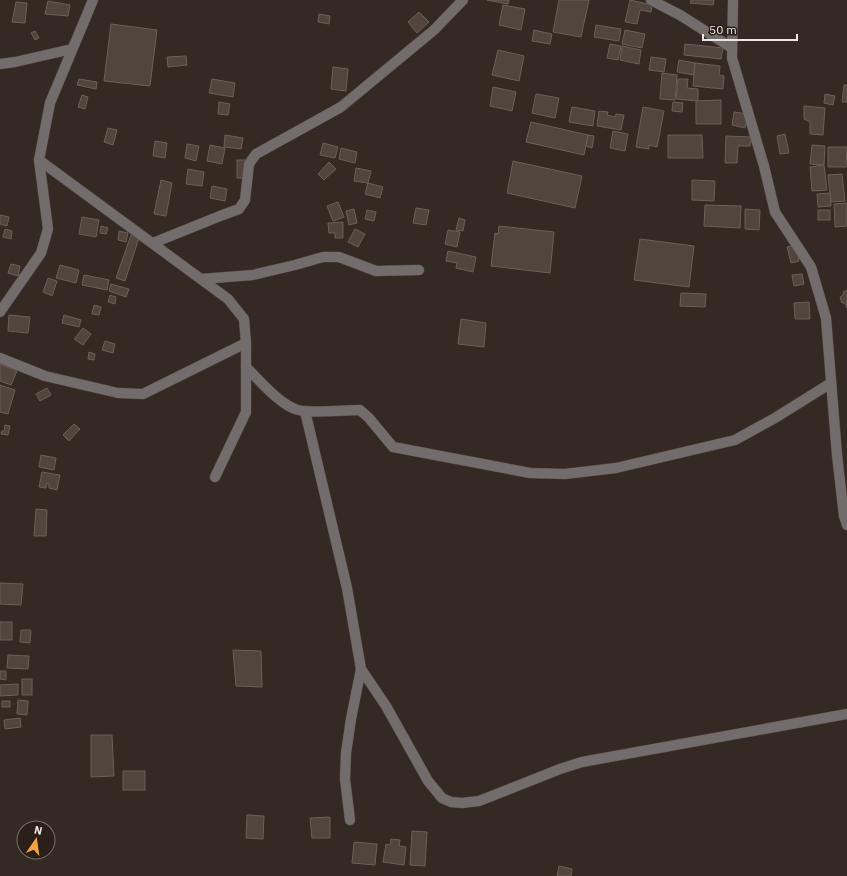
<svg xmlns="http://www.w3.org/2000/svg" width="847" height="876" font-family="'IBM Plex Sans',sans-serif">
<rect width="100%" height="100%" fill="#342923"/>
<g fill="#51453e" stroke="#6d5f58">
<polygon points="487,0 509,0 508,4"/>
<polygon points="559,0 589,0 581,37 553,32"/>
<polygon points="630,0 652,5 651,12 640,10 637,24 625,22"/>
<polygon points="691,0 714,0 713,5 690,3"/>
<polygon points="48,1 70,5 68,16 45,14"/>
<polygon points="16,2 27,3 25,23 12,22"/>
<polygon points="503,5 525,9 521,30 499,25"/>
<polygon points="419,12 429,22 417,33 408,22"/>
<polygon points="319,14 330,16 329,24 318,22"/>
<polygon points="111,24 157,30 150,86 104,81"/>
<polygon points="596,25 621,29 619,41 594,37"/>
<polygon points="534,30 552,34 550,44 532,41"/>
<polygon points="625,30 645,34 642,48 622,44"/>
<polygon points="35,31 39,38 35,40 31,33"/>
<polygon points="610,44 621,46 618,60 607,58"/>
<polygon points="685,44 723,48 721,59 684,55"/>
<polygon points="622,46 641,50 639,64 620,60"/>
<polygon points="498,50 524,56 519,81 492,75"/>
<polygon points="186,56 187,65 168,67 167,57"/>
<polygon points="651,57 666,59 664,72 649,70"/>
<polygon points="679,60 695,63 694,75 677,72"/>
<polygon points="695,63 720,66 719,75 724,76 723,89 693,86"/>
<polygon points="333,67 348,69 346,91 331,89"/>
<polygon points="662,73 677,75 675,100 660,99"/>
<polygon points="79,79 97,82 96,89 77,85"/>
<polygon points="212,79 235,83 233,97 209,93"/>
<polygon points="678,79 688,79 687,88 698,89 698,101 676,99"/>
<polygon points="844,85 847,85 847,102 842,102"/>
<polygon points="493,87 516,92 512,111 490,106"/>
<polygon points="536,94 559,98 555,118 532,113"/>
<polygon points="825,94 835,96 833,105 824,103"/>
<polygon points="82,95 88,97 85,109 78,107"/>
<polygon points="721,100 721,124 696,124 696,101"/>
<polygon points="219,102 230,104 228,115 218,114"/>
<polygon points="673,102 683,103 682,112 672,111"/>
<polygon points="804,106 825,108 823,135 810,134 810,122 804,119"/>
<polygon points="572,107 595,111 593,126 569,122"/>
<polygon points="643,107 664,111 657,147 649,145 649,149 636,147"/>
<polygon points="599,111 608,112 607,115 615,117 616,114 624,115 621,130 597,126"/>
<polygon points="734,112 748,114 745,128 732,125"/>
<polygon points="531,122 588,135 584,155 526,142"/>
<polygon points="108,128 117,130 113,145 104,142"/>
<polygon points="613,131 628,134 625,151 610,148"/>
<polygon points="785,134 789,153 780,154 777,136"/>
<polygon points="225,135 243,138 241,149 224,147"/>
<polygon points="588,135 594,136 592,148 586,146"/>
<polygon points="668,135 702,135 703,158 668,158"/>
<polygon points="726,136 751,137 750,146 738,146 737,163 725,163"/>
<polygon points="155,141 167,143 165,158 153,156"/>
<polygon points="323,143 338,147 335,158 320,155"/>
<polygon points="187,144 199,146 196,161 185,158"/>
<polygon points="210,145 225,148 222,164 207,161"/>
<polygon points="812,145 825,146 824,165 810,164"/>
<polygon points="828,147 847,147 846,167 828,167"/>
<polygon points="341,148 357,152 355,163 339,159"/>
<rect x="237" y="160" width="11" height="18"/>
<polygon points="513,161 582,176 575,208 507,193"/>
<polygon points="329,162 336,169 324,180 318,174"/>
<polygon points="824,165 827,190 812,191 810,167"/>
<polygon points="356,168 371,171 368,183 354,181"/>
<polygon points="188,169 204,172 202,186 186,184"/>
<polygon points="842,174 845,201 831,202 828,175"/>
<polygon points="161,180 172,183 166,216 154,214"/>
<polygon points="692,180 715,181 714,201 692,200"/>
<polygon points="368,183 383,187 380,198 365,194"/>
<polygon points="212,186 227,189 225,201 210,198"/>
<polygon points="830,193 831,206 818,207 817,194"/>
<polygon points="338,202 344,217 333,221 327,206"/>
<polygon points="847,203 847,226 835,227 834,204"/>
<polygon points="705,205 741,206 740,228 704,226"/>
<polygon points="416,208 429,210 426,225 413,223"/>
<polygon points="354,209 357,223 349,225 346,211"/>
<polygon points="745,209 760,210 759,230 745,229"/>
<polygon points="367,210 376,212 374,221 365,219"/>
<rect x="818" y="210" width="12" height="10"/>
<polygon points="0,215 9,217 7,226 0,224"/>
<polygon points="82,217 99,220 96,237 79,234"/>
<polygon points="459,218 465,220 463,231 456,230"/>
<polygon points="343,222 343,238 335,238 335,233 329,233 328,223"/>
<polygon points="101,226 108,228 106,234 100,233"/>
<polygon points="499,226 554,232 550,273 491,266 495,233 498,234"/>
<polygon points="5,229 12,231 11,239 3,237"/>
<polygon points="355,229 365,234 358,247 348,242"/>
<polygon points="448,230 460,232 457,247 445,244"/>
<polygon points="119,231 128,233 126,242 118,240"/>
<polygon points="131,235 139,238 125,281 116,278"/>
<polygon points="640,239 694,246 689,287 634,280"/>
<polygon points="796,245 799,261 791,263 787,247"/>
<polygon points="448,251 476,257 473,272 456,268 457,263 446,261"/>
<polygon points="11,264 20,266 18,276 8,273"/>
<polygon points="60,265 79,270 76,283 56,278"/>
<polygon points="802,274 804,284 794,286 792,275"/>
<polygon points="84,275 109,280 107,290 82,285"/>
<polygon points="48,278 57,281 52,296 43,292"/>
<polygon points="111,284 129,289 126,297 109,291"/>
<polygon points="844,291 847,291 847,308 845,303 842,303 840,297 843,295"/>
<polygon points="681,293 706,294 705,307 680,306"/>
<polygon points="110,295 116,297 115,304 108,302"/>
<polygon points="809,302 810,319 795,319 794,303"/>
<polygon points="94,305 101,307 99,315 92,314"/>
<polygon points="9,315 30,317 28,333 8,331"/>
<polygon points="64,315 81,320 79,327 62,323"/>
<polygon points="461,319 486,323 484,347 458,344"/>
<polygon points="83,328 91,334 83,345 74,339"/>
<polygon points="105,341 115,344 113,353 102,350"/>
<polygon points="89,352 95,354 94,360 88,359"/>
<polygon points="0,364 17,371 11,385 0,381"/>
<polygon points="0,385 15,390 8,414 0,412"/>
<polygon points="47,388 51,395 40,401 36,394"/>
<polygon points="74,424 80,429 69,441 63,435"/>
<polygon points="5,425 10,426 8,435 1,434 2,431 4,431"/>
<polygon points="41,455 56,458 54,470 39,467"/>
<polygon points="42,472 60,475 57,490 49,488 49,484 47,483 46,488 39,487"/>
<polygon points="36,509 47,510 46,536 34,536"/>
<polygon points="0,583 23,584 21,605 0,604"/>
<rect x="0" y="622" width="12" height="18"/>
<polygon points="21,630 31,630 30,643 20,642"/>
<polygon points="233,650 261,651 262,687 236,686"/>
<polygon points="8,655 29,656 28,669 7,668"/>
<polygon points="0,671 6,671 6,680 0,679"/>
<rect x="22" y="679" width="10" height="16"/>
<polygon points="18,684 18,695 0,696 0,685"/>
<polygon points="18,700 28,701 27,715 17,714"/>
<rect x="2" y="701" width="8" height="6"/>
<polygon points="20,718 21,727 5,729 4,720"/>
<polygon points="91,735 112,735 114,776 91,777"/>
<rect x="123" y="771" width="22" height="19"/>
<polygon points="247,815 264,816 263,839 246,838"/>
<polygon points="330,817 330,838 312,838 310,818"/>
<polygon points="412,831 427,832 425,866 410,865"/>
<polygon points="391,839 400,840 399,846 406,847 404,865 383,862 386,844 390,845"/>
<polygon points="354,842 377,844 375,865 352,863"/>
<polygon points="559,866 572,869 571,876 557,876"/>
</g>
<g fill="none" stroke-linecap="round" stroke-linejoin="round">
<g stroke="#524742" stroke-width="11">
<g id="street">
<polyline points="651,0 680,15 732,48"/>
<polyline points="733,0 732,58 764,166 775,212 811,267 826,318 837,455 844,516 847,525"/>
<polyline points="0,64 15,62 72,49"/>
<polyline points="39,160 228,299 244,319 246,343 246,412 215,477"/>
<polyline points="153,243 220,216 239,209 245,200 249,164 256,154 341,107 434,30 463,0"/>
<polyline points="201,279 253,275 295,265 323,257 339,257 376,271 419,270"/>
<polyline points="0,312 41,253 48,229 39,160 50,103 93,0"/>
<polyline points="0,358 45,376 118,393 143,394 246,343"/>
<path d="M246,367C258,379 281,406 298,410C315,414 342,410 360,410L369,418L393,447L530,473L565,474L616,468L735,440L775,418L831,383"/>
<polyline points="305,411 347,588 361,669 351,719 346,753 345,779 350,820"/>
<polyline points="361,669 386,706 428,781 442,798 451,802 462,803 479,801 560,769 582,762 847,714"/>
</g>
</g>
<use href="#street" stroke="#736c6d" stroke-width="10"/>
</g>
<g transform="translate(36 840) rotate(13)"><circle r="19" fill="#2a1f19" stroke="#786f69"/>
<path d="M0-3L7 15L0 10L-7 15Z" fill="#f4a344"/>
<text y="-6" font-size="11" font-weight="bold" text-anchor="middle" fill="#eee6e2">N</text>
</g>
<path d="M703 34v6h94v-6" fill="none" stroke="#eee6e2" stroke-width="2"/>
<text x="709" y="34" font-size="12" fill="#eee6e2" stroke="#2a1f19" stroke-width="3" paint-order="stroke">50 m</text>
</svg>
